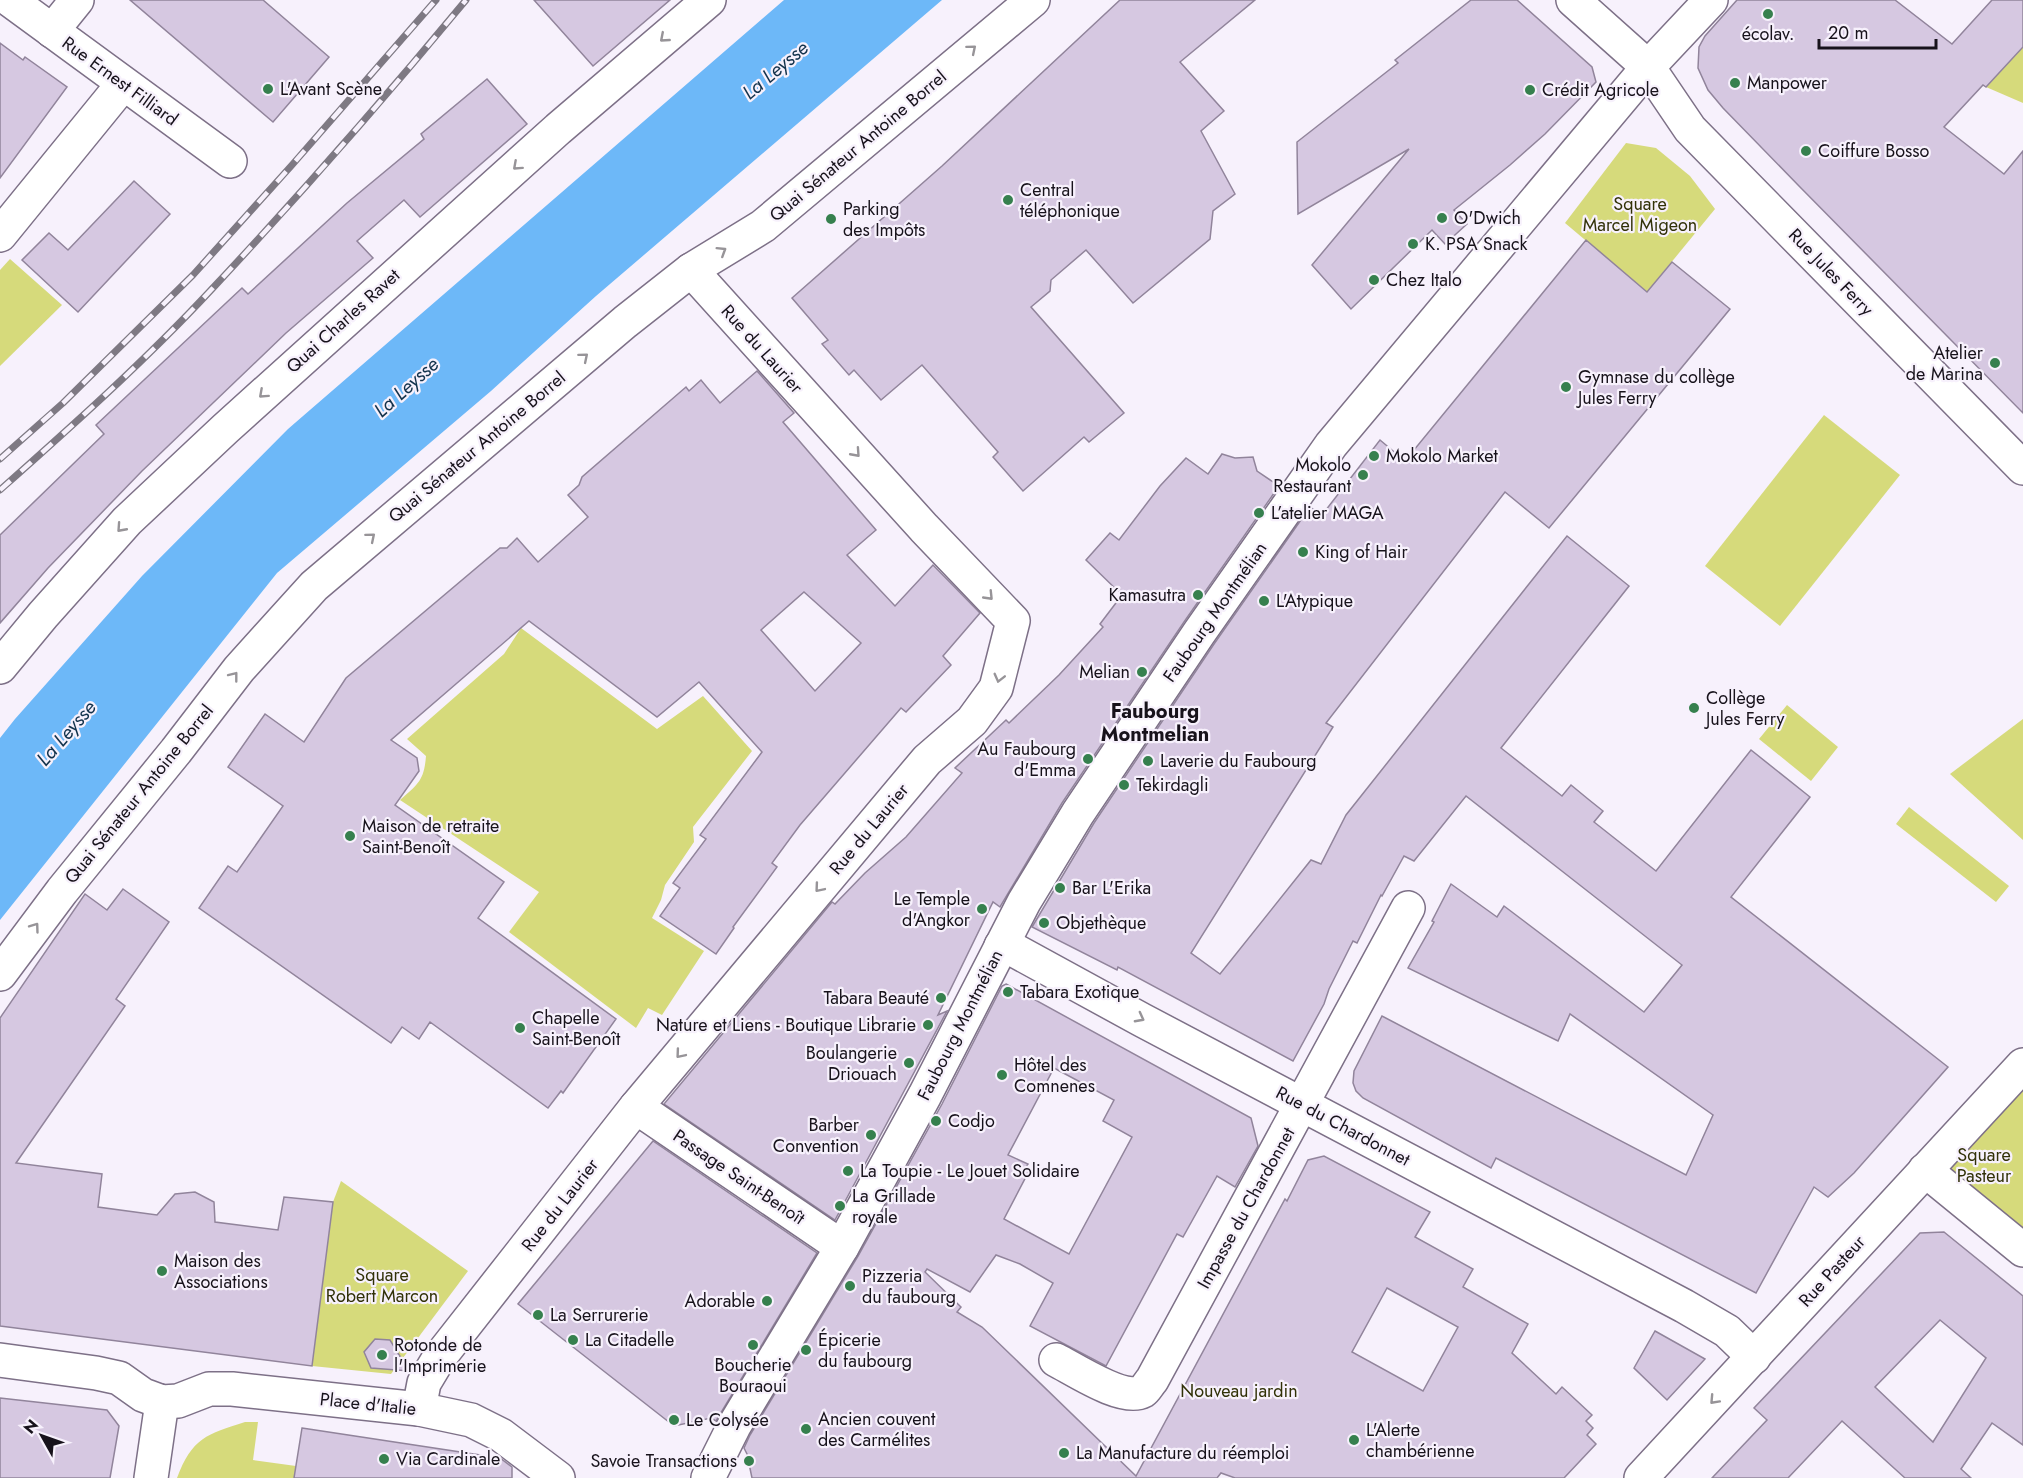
<svg xmlns="http://www.w3.org/2000/svg" width="2023" height="1478" font-family="Jost,sans-serif">
<rect width="100%" height="100%" fill="#f7f1fc"/>
<g fill="#d6da7b">
<polygon points="2023,47 2023,103 1986,87"/>
<polygon points="1626,143 1656,148 1690,176 1715,209 1647,292 1565,223"/>
<polygon points="10,259 62,305 0,366 0,270"/>
<polygon points="1824,415 1900,475 1780,626 1705,566"/>
<path d="M521,628L657,729L703,696L752,751L693,827L694,842L665,885L661,900L652,918L704,951L662,1015L648,1008L636,1028L509,932L539,892L400,800C418,784 424,781 426,756L407,739L504,654Z"/>
<polygon points="1787,705 1838,747 1811,781 1759,739"/>
<polygon points="2023,719 2023,840 1950,774"/>
<polygon points="1909,807 2009,886 1996,902 1896,824"/>
<polygon points="2023,1065 2023,1250 1925,1170"/>
<polygon points="341,1181 468,1271 391,1374 312,1366 333,1202"/>
<path d="M245,1422H258L253,1460L296,1466L294,1478H177C192,1438 207,1434 245,1422Z"/>
</g>
<polygon fill="#6db8f8" points="784,0 942,0 596,296 491,391 277,573 0,920 0,738 15,719 142,576 288,429"/>
<g fill="#d6c8e1" stroke="#91849b" stroke-width="1.5" fill-rule="evenodd">
<polygon points="130,0 263,0 329,57 273,122"/>
<polygon points="534,0 670,0 593,66"/>
<polygon points="1120,0 1255,0 1180,62 1224,111 1201,131 1235,194 1213,211 1210,239 1133,303 1086,250 1051,280 1050,291 1031,307 1124,413 1089,442 1084,437 1023,491 993,457 998,452 922,365 881,400 854,370 849,375 822,344 828,340 792,298 942,166"/>
<polygon points="1471,0 1517,0 1592,67 1596,82 1545,134 1510,165 1454,210 1467,224 1445,244 1432,230 1351,309 1312,265 1409,149 1298,214 1297,142 1398,63 1395,60"/>
<polygon points="1737,0 1895,0 1952,44 1992,0 2023,0 2023,47 1986,87 1983,85 1944,127 2004,174 2023,151 2023,413 1799,186 1723,108 1708,90 1698,68 1699,47 1705,36"/>
<polygon points="0,43 23,60 25,57 67,87 0,178"/>
<polygon points="487,79 527,124 420,217 404,200 357,241 373,258 286,333 142,471 48,568 0,623 0,535 104,434 96,425 242,288 248,294 347,203 424,139 421,134"/>
<polygon points="134,181 170,214 78,312 22,260 49,233 68,250"/>
<polygon points="1586,240 1647,292 1672,262 1730,309 1549,528 1505,492 1326,723 1333,727 1191,953 1220,974 1311,860 1321,864 1346,815 1567,536 1629,586 1501,748 1562,796 1571,785 1588,799 1603,811 1594,822 1656,871 1751,750 1810,797 1731,897 1948,1067 1854,1173 1828,1197 1814,1187 1756,1293 1496,1158 1491,1168 1363,1098 1356,1091 1353,1083 1354,1071 1382,1016 1686,1175 1713,1115 1570,1014 1558,1041 1408,968 1434,922 1432,921 1451,884 1497,917 1504,906 1644,1012 1682,965 1466,796 1414,861 1404,856 1382,896 1381,895 1357,943 1353,941 1329,989 1324,1004 1293,1061 1118,967 1117,970 1032,927 1094,823 1214,644 1310,507 1322,515 1380,440 1405,461"/>
<path d="M757,371L794,413L783,422L876,530L847,555L895,606L933,565L980,613L943,656L951,665L906,712L901,708L800,825L772,863L777,867L733,927L734,928L716,954L660,916L680,888L673,883L706,839L700,835L762,752L699,682L657,717L529,621L391,740L417,758L419,771L395,805L504,882L478,918L616,1019L563,1093L561,1091L548,1108L430,1022L419,1039L402,1027L391,1043L199,908L228,866L237,872L283,806L228,767L265,714L304,742L346,678L500,548H507L517,538L538,562L588,517L568,495L579,485L582,477L686,387L689,391L701,380L720,403ZM804,592L861,643L815,691L761,630Z"/>
<polygon points="1222,454 1235,458 1253,457 1257,471 1279,486 1184,622 1062,803 1000,907 993,902 938,1015 947,1011 835,1220 664,1104 832,902 835,904 865,873 906,837 962,773 955,768 1006,720 1009,723 1059,675 1103,627 1100,624 1122,595 1086,560 1110,533 1119,540 1160,486 1186,458 1208,474"/>
<polygon points="123,889 169,922 116,999 125,1006 16,1163 102,1174 98,1207 157,1215 175,1194 195,1192 214,1202 215,1222 278,1230 284,1197 333,1202 312,1366 0,1326 0,1018 85,894 107,910"/>
<path d="M1006,984L1251,1118L1258,1146L1235,1187L1217,1176L1183,1237L1177,1234L1106,1366L1030,1326L1053,1283L1020,1264L996,1255L970,1292L927,1269L925,1272L961,1307L957,1312L982,1327L1136,1476L1285,1199L1287,1201L1308,1160L1324,1156L1430,1212L1415,1237L1473,1269L1463,1287L1528,1324L1512,1353L1556,1394L1562,1387L1592,1415L1586,1421L1593,1428L1587,1435L1596,1444L1564,1478H1235L1221,1473L1217,1478H752L747,1454L744,1448L750,1435L858,1256L942,1104L1002,986ZM1054,1068L1114,1100L1103,1121L1132,1137L1069,1254L1004,1219L1030,1169L1026,1167L1028,1164L1008,1155ZM1387,1288L1458,1327L1423,1391L1352,1352Z"/>
<polygon points="653,1141 817,1253 716,1421 711,1418 674,1426 518,1304"/>
<path d="M1944,1232L2023,1296V1445L1992,1423L1961,1469L1971,1478H1905L1842,1421L1788,1478H1712L1767,1420L1754,1408L1920,1233ZM1940,1320L1986,1358L1933,1442L1875,1387Z"/>
<polygon points="1655,1331 1705,1359 1667,1400 1634,1368"/>
<polygon points="375,1339 390,1340 409,1371 371,1368 364,1352"/>
<polygon points="0,1398 107,1410 119,1426 110,1478 0,1478"/>
<polygon points="302,1428 500,1458 512,1467 512,1478 294,1478"/>
</g>
<g fill="none" stroke-linecap="round" stroke-linejoin="round">
<g stroke="#7d7087" stroke-width="36">
<g id="street">
<polyline points="10,0 230,161"/>
<polyline points="52,31 77,0"/>
<polyline points="0,235 123,84"/>
<polyline points="1001,946 1014,950 1142,1020 1684,1306 1727,1331 1754,1357"/>
<polyline points="636,1107 842,1247"/>
<polyline points="1925,1170 2023,1250"/>
<polyline points="0,1360 96,1373 119,1378 143,1395 162,1402 178,1401 209,1389 232,1389 419,1409 471,1420 501,1435 558,1478"/>
<path d="M1056,1360C1074,1369 1123,1402 1143,1391C1146,1389 1149,1383 1152,1380L1408,908"/>
<polyline points="419,1409 424,1383 439,1358 636,1107 927,760 972,721 996,688 1013,621 924,528 691,270"/>
<polyline points="151,1478 162,1402"/>
<polyline points="708,1478 734,1426 842,1247 925,1095 1024,902 1078,813 1199,633 1331,445 1648,67 1690,129 2023,468"/>
<polyline points="1641,1478 2023,1065"/>
</g>
</g>
<g stroke="#7d7087" stroke-width="36">
<polyline id="secondary" points="1573,0 1648,67 1711,0"/>
</g>
<g stroke="#7d7087" stroke-width="36">
<g id="primary">
<polyline points="0,667 43,615 127,521 225,429 558,129 709,0"/>
<polyline points="0,974 62,891 176,751 239,669 314,586 625,322 691,270 763,226 1033,0"/>
</g>
</g>
<use href="#street" stroke="#fff" stroke-width="33"/>
<use href="#secondary" stroke="#fff" stroke-width="33"/>
<use href="#primary" stroke="#fff" stroke-width="33"/>
<g stroke="#7e7983" stroke-width="7">
<g id="rail">
<polyline points="0,459 63,403 193,275 292,165 436,0"/>
<path d="M0,490C72,426 145,361 211,290C299,196 384,99 466,0"/>
</g>
</g>
<use href="#rail" stroke="#f7f1fc" stroke-width="4.5" stroke-dasharray="14" stroke-linecap="butt"/>
</g>
<defs><path id="oneway-chevron" d="M-2-3.5L2.5 0L-2 3.5" fill="none" stroke-width="1.6" stroke-linecap="round" stroke-linejoin="round" transform="scale(1.5)"/></defs>
<g stroke="#979498">
<use href="#oneway-chevron" transform="translate(664 38) rotate(139)"/>
<use href="#oneway-chevron" transform="translate(972 49) rotate(-40)"/>
<use href="#oneway-chevron" transform="translate(517 166) rotate(138)"/>
<use href="#oneway-chevron" transform="translate(722 251) rotate(-32)"/>
<use href="#oneway-chevron" transform="translate(584 357) rotate(-40)"/>
<use href="#oneway-chevron" transform="translate(263 394) rotate(138)"/>
<use href="#oneway-chevron" transform="translate(856 453) rotate(48)"/>
<use href="#oneway-chevron" transform="translate(121 528) rotate(132)"/>
<use href="#oneway-chevron" transform="translate(371 537) rotate(-40)"/>
<use href="#oneway-chevron" transform="translate(989 596) rotate(46)"/>
<use href="#oneway-chevron" transform="translate(234 676) rotate(-52)"/>
<use href="#oneway-chevron" transform="translate(999 678) rotate(104)"/>
<use href="#oneway-chevron" transform="translate(819 888) rotate(130)"/>
<use href="#oneway-chevron" transform="translate(35 927) rotate(-54)"/>
<use href="#oneway-chevron" transform="translate(1140 1018) rotate(28)"/>
<use href="#oneway-chevron" transform="translate(680 1054) rotate(130)"/>
<use href="#oneway-chevron" transform="translate(1714 1400) rotate(133)"/>
</g>
<g fill="#36804e" stroke="#f7f1fc" stroke-width="2">
<circle cx="1768" cy="14" r="6"/>
<circle cx="1735" cy="83" r="6"/>
<circle cx="268" cy="89" r="6"/>
<circle cx="1530" cy="90" r="6"/>
<circle cx="1806" cy="151" r="6"/>
<circle cx="1008" cy="200" r="6"/>
<circle cx="1442" cy="218" r="6"/>
<circle cx="831" cy="219" r="6"/>
<circle cx="1413" cy="244" r="6"/>
<circle cx="1374" cy="280" r="6"/>
<circle cx="1995" cy="363" r="6"/>
<circle cx="1566" cy="387" r="6"/>
<circle cx="1374" cy="456" r="6"/>
<circle cx="1363" cy="475" r="6"/>
<circle cx="1259" cy="513" r="6"/>
<circle cx="1303" cy="552" r="6"/>
<circle cx="1198" cy="595" r="6"/>
<circle cx="1264" cy="601" r="6"/>
<circle cx="1142" cy="672" r="6"/>
<circle cx="1694" cy="708" r="6"/>
<circle cx="1088" cy="759" r="6"/>
<circle cx="1148" cy="761" r="6"/>
<circle cx="1124" cy="785" r="6"/>
<circle cx="350" cy="836" r="6"/>
<circle cx="1060" cy="888" r="6"/>
<circle cx="982" cy="909" r="6"/>
<circle cx="1044" cy="923" r="6"/>
<circle cx="1008" cy="992" r="6"/>
<circle cx="941" cy="998" r="6"/>
<circle cx="928" cy="1025" r="6"/>
<circle cx="520" cy="1028" r="6"/>
<circle cx="909" cy="1063" r="6"/>
<circle cx="1002" cy="1075" r="6"/>
<circle cx="936" cy="1121" r="6"/>
<circle cx="871" cy="1135" r="6"/>
<circle cx="848" cy="1171" r="6"/>
<circle cx="840" cy="1206" r="6"/>
<circle cx="162" cy="1271" r="6"/>
<circle cx="850" cy="1286" r="6"/>
<circle cx="767" cy="1301" r="6"/>
<circle cx="538" cy="1315" r="6"/>
<circle cx="573" cy="1340" r="6"/>
<circle cx="753" cy="1345" r="6"/>
<circle cx="806" cy="1350" r="6"/>
<circle cx="382" cy="1355" r="6"/>
<circle cx="674" cy="1420" r="6"/>
<circle cx="806" cy="1429" r="6"/>
<circle cx="1354" cy="1440" r="6"/>
<circle cx="1064" cy="1453" r="6"/>
<circle cx="384" cy="1459" r="6"/>
<circle cx="749" cy="1461" r="6"/>
</g>
<g text-anchor="middle" stroke-width="4.5" stroke-linejoin="round" paint-order="stroke">
<g font-size="18" fill="#17121b" stroke="#f7f1fc" text-anchor="start">
<text x="1768" y="40" text-anchor="middle">écolav.</text>
<text x="1747" y="89">Manpower</text>
<text x="280" y="95">L'Avant Scène</text>
<text x="1542" y="96">Crédit Agricole</text>
<text x="1818" y="157">Coiffure Bosso</text>
<text x="1020" y="196">Central<tspan x="1020" dy="21">téléphonique</tspan></text>
<text x="843" y="215">Parking<tspan x="843" dy="21">des Impôts</tspan></text>
<text x="1454" y="224">O'Dwich</text>
<text x="1425" y="250">K. PSA Snack</text>
<text x="1386" y="286">Chez Italo</text>
<text x="1983" y="359" text-anchor="end">Atelier<tspan x="1983" dy="21">de Marina</tspan></text>
<text x="1578" y="383">Gymnase du collège<tspan x="1578" dy="21">Jules Ferry</tspan></text>
<text x="1386" y="462">Mokolo Market</text>
<text x="1351" y="471" text-anchor="end">Mokolo<tspan x="1351" dy="21">Restaurant</tspan></text>
<text x="1271" y="519">L’atelier MAGA</text>
<text x="1315" y="558">King of Hair</text>
<text x="1186" y="601" text-anchor="end">Kamasutra</text>
<text x="1276" y="607">L'Atypique</text>
<text x="1130" y="678" text-anchor="end">Melian</text>
<text x="1706" y="704">Collège<tspan x="1706" dy="21">Jules Ferry</tspan></text>
<text x="1076" y="755" text-anchor="end">Au Faubourg<tspan x="1076" dy="21">d'Emma</tspan></text>
<text x="1160" y="767">Laverie du Faubourg</text>
<text x="1136" y="791">Tekirdagli</text>
<text x="362" y="832">Maison de retraite<tspan x="362" dy="21">Saint-Benoît</tspan></text>
<text x="1072" y="894">Bar L'Erika</text>
<text x="970" y="905" text-anchor="end">Le Temple<tspan x="970" dy="21">d'Angkor</tspan></text>
<text x="1056" y="929">Objethèque</text>
<text x="1020" y="998">Tabara Exotique</text>
<text x="929" y="1004" text-anchor="end">Tabara Beauté</text>
<text x="532" y="1024">Chapelle<tspan x="532" dy="21">Saint-Benoît</tspan></text>
<text x="916" y="1031" text-anchor="end">Nature et Liens - Boutique Librarie</text>
<text x="897" y="1059" text-anchor="end">Boulangerie<tspan x="897" dy="21">Driouach</tspan></text>
<text x="1014" y="1071">Hôtel des<tspan x="1014" dy="21">Comnenes</tspan></text>
<text x="948" y="1127">Codjo</text>
<text x="859" y="1131" text-anchor="end">Barber<tspan x="859" dy="21">Convention</tspan></text>
<text x="860" y="1177">La Toupie - Le Jouet Solidaire</text>
<text x="852" y="1202">La Grillade<tspan x="852" dy="21">royale</tspan></text>
<text x="174" y="1267">Maison des<tspan x="174" dy="21">Associations</tspan></text>
<text x="862" y="1282">Pizzeria<tspan x="862" dy="21">du faubourg</tspan></text>
<text x="755" y="1307" text-anchor="end">Adorable</text>
<text x="550" y="1321">La Serrurerie</text>
<text x="585" y="1346">La Citadelle</text>
<text x="818" y="1346">Épicerie<tspan x="818" dy="21">du faubourg</tspan></text>
<text x="394" y="1351">Rotonde de<tspan x="394" dy="21">l'Imprimerie</tspan></text>
<text x="753" y="1371" text-anchor="middle">Boucherie<tspan x="753" dy="21">Bouraoui</tspan></text>
<text x="818" y="1425">Ancien couvent<tspan x="818" dy="21">des Carmélites</tspan></text>
<text x="686" y="1426">Le Colysée</text>
<text x="1366" y="1436">L'Alerte<tspan x="1366" dy="21">chambérienne</tspan></text>
<text x="1076" y="1459">La Manufacture du réemploi</text>
<text x="396" y="1465">Via Cardinale</text>
<text x="737" y="1467" text-anchor="end">Savoie Transactions</text>
</g>
<g font-size="18" fill="#17121b" stroke="#f7f1fc">
<text transform="translate(120 81) rotate(36)" y="6">Rue Ernest Filliard</text>
<text transform="translate(858 146) rotate(-40)" y="6">Quai Sénateur Antoine Borrel</text>
<text transform="translate(1831 272) rotate(46)" y="6">Rue Jules Ferry</text>
<text transform="translate(343 321) rotate(-42)" y="6">Quai Charles Ravet</text>
<text transform="translate(762 349) rotate(48)" y="6">Rue du Laurier</text>
<text transform="translate(477 447) rotate(-40)" y="6">Quai Sénateur Antoine Borrel</text>
<text transform="translate(1215 612) rotate(-55)" y="6">Faubourg Montmélian</text>
<text transform="translate(139 794) rotate(-51)" y="6">Quai Sénateur Antoine Borrel</text>
<text transform="translate(869 829) rotate(-50)" y="6">Rue du Laurier</text>
<text transform="translate(960 1025) rotate(-63)" y="6">Faubourg Montmélian</text>
<text transform="translate(1343 1126) rotate(28)" y="6">Rue du Chardonnet</text>
<text transform="translate(739 1177) rotate(34)" y="6">Passage Saint-Benoît</text>
<text transform="translate(560 1205) rotate(-52)" y="6">Rue du Laurier</text>
<text transform="translate(1246 1208) rotate(-61)" y="6">Impasse du Chardonnet</text>
<text transform="translate(1832 1271) rotate(-48)" y="6">Rue Pasteur</text>
<text transform="translate(368 1404) rotate(6)" y="6">Place d'Italie</text>
</g>
<g font-size="18" fill="#313107" stroke="#f7f1fc">
<text x="1640" y="210">Square<tspan x="1640" dy="21">Marcel Migeon</tspan></text>
<text x="1984" y="1161">Square<tspan x="1984" dy="21">Pasteur</tspan></text>
<text x="382" y="1281">Square<tspan x="382" dy="21">Robert Marcon</tspan></text>
<text x="1239" y="1397">Nouveau jardin</text>
</g>
<g font-size="20" font-style="italic" fill="#12324c" stroke="#f7f1fc">
<text transform="translate(775 70) rotate(-40)" y="7">La Leysse</text>
<text transform="translate(406 387) rotate(-42)" y="7">La Leysse</text>
<text transform="translate(66 733) rotate(-49)" y="7">La Leysse</text>
</g>
<g font-size="20" font-weight="bold" fill="#17121b" stroke="#f7f1fc">
<text x="1155" y="718">Faubourg<tspan x="1155" dy="23">Montmelian</tspan></text>
</g>
</g>
<g transform="translate(42 1436) rotate(310)" stroke="#f7f1fc" stroke-width="4.5" paint-order="stroke">
<path d="M0-4.5L10 22L0 15L-10 22Z" fill="#17121b"/>
<text y="-9" font-size="16" font-weight="bold" text-anchor="middle" fill="#17121b">N</text>
</g>
<path d="M1819 39v9h117v-9" fill="none" stroke="#17121b" stroke-width="3"/>
<text x="1828" y="39" font-size="18" fill="#17121b" stroke="#f7f1fc" stroke-width="4.5" paint-order="stroke">20 m</text>
</svg>
